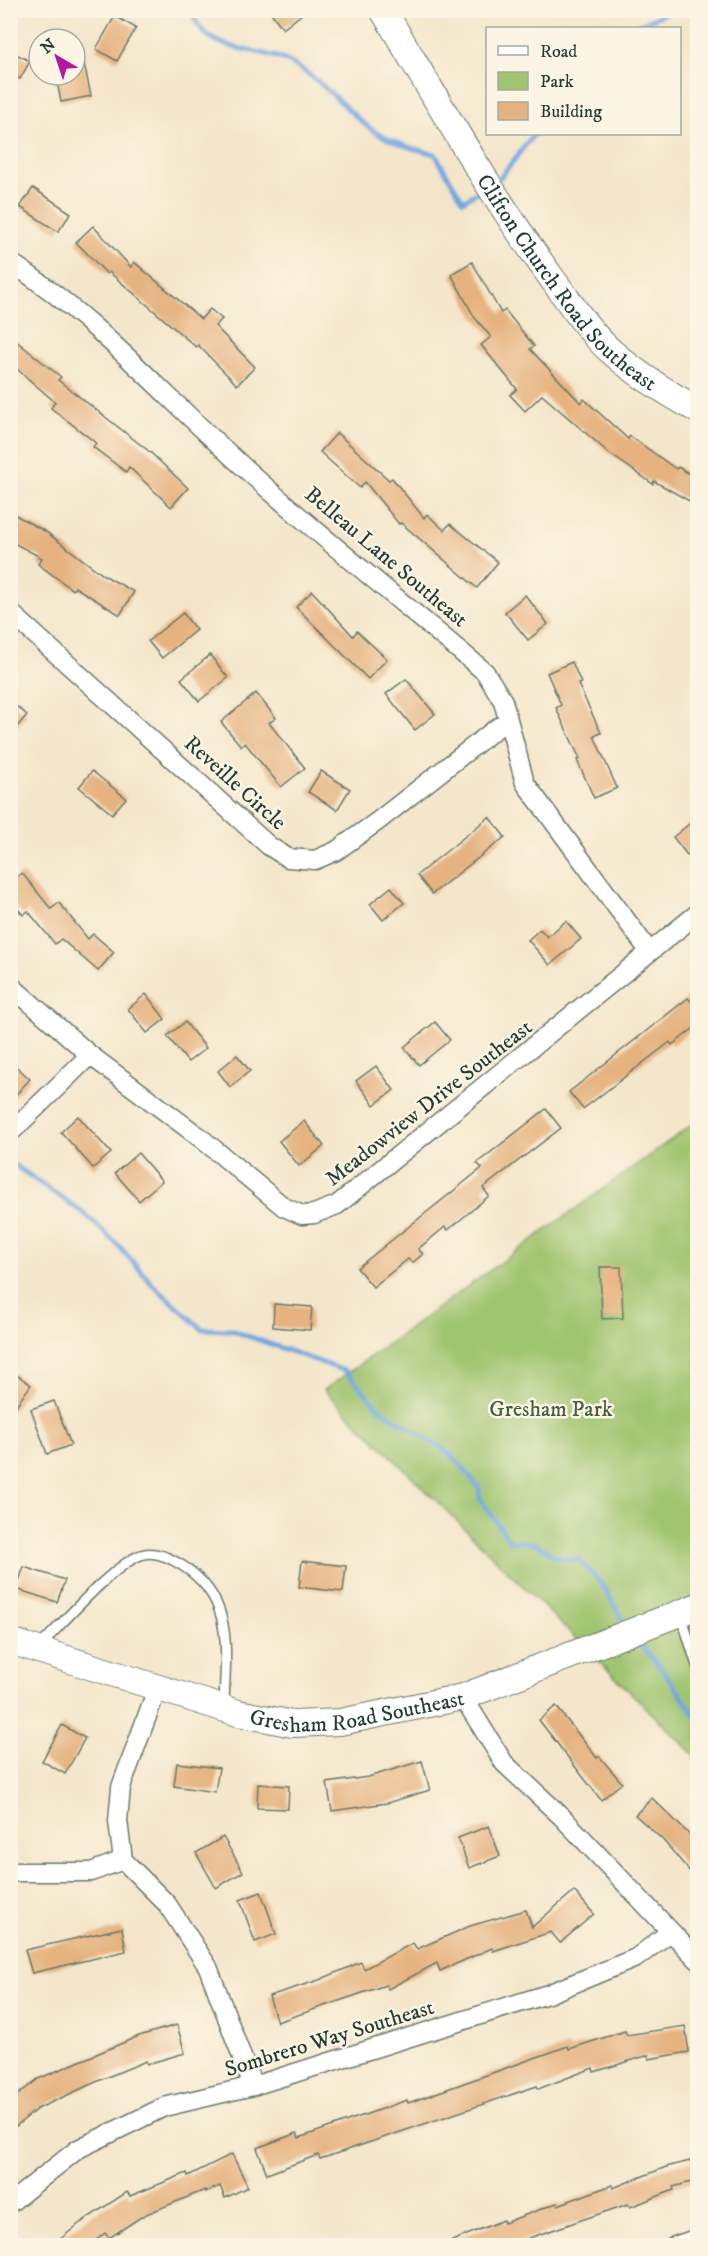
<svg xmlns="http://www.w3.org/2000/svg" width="708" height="2256" font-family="'IM FELL DW Pica',serif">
<rect width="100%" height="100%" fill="#fcf5e5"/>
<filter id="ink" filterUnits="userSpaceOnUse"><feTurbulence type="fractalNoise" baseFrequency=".0167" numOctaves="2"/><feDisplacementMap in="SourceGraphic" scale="12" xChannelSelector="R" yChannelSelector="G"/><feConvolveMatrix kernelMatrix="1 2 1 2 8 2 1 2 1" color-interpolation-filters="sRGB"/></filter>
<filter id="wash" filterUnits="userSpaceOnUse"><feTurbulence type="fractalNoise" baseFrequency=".008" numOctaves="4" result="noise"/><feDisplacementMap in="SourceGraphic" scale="24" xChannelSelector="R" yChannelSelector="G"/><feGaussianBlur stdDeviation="1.35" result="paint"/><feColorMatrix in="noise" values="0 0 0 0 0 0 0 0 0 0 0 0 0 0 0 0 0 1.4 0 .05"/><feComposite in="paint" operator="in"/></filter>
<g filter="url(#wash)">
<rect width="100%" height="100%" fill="#f4e6ca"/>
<polygon fill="#a0c56f" stroke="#608152" stroke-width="1.5" points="697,1121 697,1765 694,1755 324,1390"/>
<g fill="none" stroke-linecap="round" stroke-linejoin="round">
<g stroke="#72a6df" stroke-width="5">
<path d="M191,10C206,56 254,45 287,61C318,76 341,105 368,127C387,142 412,149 435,154L463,201L479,191"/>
<polyline points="632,28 673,10"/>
<polyline points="500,178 534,134"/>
<polyline points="10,1162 85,1214 118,1245 153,1285 202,1329 231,1330 345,1371 380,1409 446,1451 459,1463 479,1488 480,1499 510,1541 535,1543 556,1557 579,1560 601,1583 623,1620"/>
<polyline points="639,1643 665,1673 698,1719"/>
</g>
</g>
<g id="blocks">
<g fill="#e6b380">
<polygon points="269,10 307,10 283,29"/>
<polygon points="115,16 136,28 117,61 96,49"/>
<polygon points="75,49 81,49 91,96 61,102 57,81 68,79 67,75 75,75"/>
<polygon points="10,51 30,61 20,79 10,74"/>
<polygon points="33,188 71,213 58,232 20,207"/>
<polygon points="93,226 131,267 134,262 201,319 210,309 222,319 215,326 255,367 237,385 198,345 196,347 109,272 107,274 76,242"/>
<polygon points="472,262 501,313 505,310 534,346 530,349 581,403 584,399 628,439 630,436 676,469 678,467 698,479 698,506 654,481 653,484 610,454 542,395 525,411 510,395 517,389 481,345 491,337 475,318 451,274"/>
<polygon points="10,336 61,377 58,380 150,452 188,488 171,507 129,467 126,472 93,447 96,443 51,408 55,402 10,363"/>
<polygon points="337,433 389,480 392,478 424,518 427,514 444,530 450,524 498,562 477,588 401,523 399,524 365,482 360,488 320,452"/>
<polygon points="10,512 46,532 102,574 134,592 120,615 75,587 73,590 38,564 42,558 10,541"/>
<polygon points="312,591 353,636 357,631 387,659 368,679 296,607"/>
<polygon points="525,595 548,624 528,640 505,612"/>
<polygon points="183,613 196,630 162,658 148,641"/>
<polygon points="210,655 228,678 199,701 181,679"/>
<polygon points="572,662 581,683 578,684 601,733 594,736 617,788 594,798 577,760 580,759 556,708 561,705 547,673"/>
<polygon points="406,679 435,714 415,730 386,694"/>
<polygon points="256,693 276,718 269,723 305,768 281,787 245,743 241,746 221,722"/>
<polygon points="10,701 27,715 10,735"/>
<polygon points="92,771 126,798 112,814 79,787"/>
<polygon points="321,771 350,789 337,810 308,792"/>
<polygon points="489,817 505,837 432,894 417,875"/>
<polygon points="698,817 698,847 687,855 673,837"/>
<polygon points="22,873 51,909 59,903 88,939 93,934 114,952 98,971 61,939 55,944 28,911 23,915 10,900 10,882"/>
<polygon points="391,887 404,903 383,920 370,904"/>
<polygon points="566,921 581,939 550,965 528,940 540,929 547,937"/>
<polygon points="146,994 165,1019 147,1033 128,1009"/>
<polygon points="688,998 698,1009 698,1025 672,1045 670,1042 583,1109 569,1092"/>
<polygon points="185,1022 206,1048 188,1062 167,1036"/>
<polygon points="435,1022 450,1040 419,1065 404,1047"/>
<polygon points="237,1055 250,1071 230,1087 218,1071"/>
<polygon points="10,1061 30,1079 10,1101"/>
<polygon points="376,1066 394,1090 374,1105 356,1081"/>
<polygon points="546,1109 561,1128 483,1188 489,1196 448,1230 445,1227 418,1249 423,1254 412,1263 408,1259 373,1287 357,1268 482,1168 477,1163"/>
<polygon points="78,1116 111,1153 93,1168 61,1132"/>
<polygon points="304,1121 324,1146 299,1166 279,1141"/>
<polygon points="138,1153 162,1181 139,1201 115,1173"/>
<polygon points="600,1267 621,1267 623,1318 602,1319"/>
<polygon points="274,1304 312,1307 310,1330 273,1327"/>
<polygon points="10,1370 31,1385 10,1414"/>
<polygon points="54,1401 71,1445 47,1454 31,1409"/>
<polygon points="302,1561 346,1566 343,1592 299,1587"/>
<polygon points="24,1567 65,1580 57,1602 16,1589"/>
<polygon points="556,1706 597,1758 599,1756 622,1783 601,1800 539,1720"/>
<polygon points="62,1725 85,1738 65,1774 42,1761"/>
<polygon points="422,1761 430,1790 387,1803 332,1811 327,1783 368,1777"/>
<polygon points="177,1763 219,1768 215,1792 174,1786"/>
<polygon points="258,1784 289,1786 288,1809 257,1808"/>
<polygon points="652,1798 698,1843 698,1881 662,1839 635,1815"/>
<polygon points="489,1826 500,1856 469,1868 458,1838"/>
<polygon points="223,1837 243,1872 216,1888 196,1853"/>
<polygon points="574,1891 594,1914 560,1943 551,1932 493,1951 492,1948 440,1971 437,1963 388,1989 386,1985 277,2022 269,1996 319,1980 361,1962 364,1969 413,1943 417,1949 470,1926 526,1910 532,1927"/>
<polygon points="261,1892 276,1934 255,1942 240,1900"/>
<polygon points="122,1928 126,1951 32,1973 25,1950"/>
<polygon points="177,2025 185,2053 147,2064 146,2061 98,2081 37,2109 10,2131 10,2101 38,2079 139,2036"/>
<polygon points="685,2026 689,2052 649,2059 649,2055 594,2072 593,2068 538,2089 537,2086 320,2159 318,2155 267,2174 257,2148 297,2133 299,2138 407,2100 408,2103 568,2046 569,2049 625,2031 627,2035"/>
<polygon points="232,2154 248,2187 225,2198 220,2186 206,2192 205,2190 144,2215 109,2238 105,2233 89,2246 52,2246 80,2223 127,2192 130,2196 187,2173 188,2176"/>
<polygon points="698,2159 698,2180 673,2187 674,2190 630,2207 628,2204 506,2246 440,2246 503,2220 504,2223 557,2203 558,2205 612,2185 613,2188 666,2167"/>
</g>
</g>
</g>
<g filter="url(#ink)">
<use href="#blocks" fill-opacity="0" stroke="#6a7868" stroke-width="1.5"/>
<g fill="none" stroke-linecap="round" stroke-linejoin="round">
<g stroke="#6a7868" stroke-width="12">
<g id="lane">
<polyline points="681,1615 698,1669"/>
<path d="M38,1648C60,1626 116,1561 144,1554C157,1551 172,1559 183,1566C236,1600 225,1652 224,1706"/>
</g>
</g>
<g stroke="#6a7868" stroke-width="21">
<g id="street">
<path d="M10,262C90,314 156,387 226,451C309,528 399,599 485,672L503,701L525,783L649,951"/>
<polyline points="10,612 269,846 288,858 315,860 336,851 378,821 498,727 508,725"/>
<polyline points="10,985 90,1055 202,1139 284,1207 302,1215 314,1214 337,1205 698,913"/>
<polyline points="10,1133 90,1055"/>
<polyline points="157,1689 121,1787 118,1821 123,1860 167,1904 208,1967 253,2086"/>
<polyline points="463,1697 504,1763 562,1817 698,1960"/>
<polyline points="10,1872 91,1872 123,1860"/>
<polyline points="10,2203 78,2149 164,2107 253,2086 548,1994 636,1958 669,1933"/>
<polyline points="675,2246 698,2238"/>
</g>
</g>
<g stroke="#6a7868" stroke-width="28">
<g id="secondary">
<path id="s1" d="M383,10C439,103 492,197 556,284C574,308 591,335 614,354C639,376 669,394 698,410"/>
<path id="s2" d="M10,1641L238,1713L293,1724L340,1722L463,1697L698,1606"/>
</g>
</g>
<use href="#lane" stroke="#fff" stroke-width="9"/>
<use href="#street" stroke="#fff" stroke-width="18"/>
<use href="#secondary" stroke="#fff" stroke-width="26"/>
</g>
</g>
<g text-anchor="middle" stroke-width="5" stroke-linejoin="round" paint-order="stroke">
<g font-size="22" fill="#1f3d34" stroke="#fcf5e5">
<text dy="8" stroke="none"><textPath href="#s1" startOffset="330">Clifton Church Road Southeast</textPath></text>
<text transform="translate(387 556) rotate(40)" y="8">Belleau Lane Southeast</text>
<text transform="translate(236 782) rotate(42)" y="8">Reveille Circle</text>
<text transform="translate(428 1102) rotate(-38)" y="8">Meadowview Drive Southeast</text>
<text dy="8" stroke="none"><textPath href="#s2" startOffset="360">Gresham Road Southeast</textPath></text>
<text transform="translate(329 2037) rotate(-17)" y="8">Sombrero Way Southeast</text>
</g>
<g font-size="22" fill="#3f5f43" stroke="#fcf5e5">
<text x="551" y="1416">Gresham Park</text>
</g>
</g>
<rect width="708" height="2256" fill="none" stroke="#fcf5e5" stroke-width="36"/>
<rect x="486" y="27" width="195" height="108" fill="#fcf5e5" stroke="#a4ab9e" stroke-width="1.5"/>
<rect x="498" y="46" width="30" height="9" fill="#ffffff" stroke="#a4ab9e" stroke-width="1.5"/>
<text x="540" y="57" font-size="18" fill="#1f3d34">Road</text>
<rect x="498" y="72" width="30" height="18" fill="#a0c56f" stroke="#a4ab9e" stroke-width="1.5"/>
<text x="540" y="87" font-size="18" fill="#1f3d34">Park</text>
<rect x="498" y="102" width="30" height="18" fill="#e6b380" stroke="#a4ab9e" stroke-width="1.5"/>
<text x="540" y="117" font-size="18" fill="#1f3d34">Building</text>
<g transform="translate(57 57) rotate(321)"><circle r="28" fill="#fcf5e5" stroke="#a4ab9e" stroke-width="1.5"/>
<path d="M0-4.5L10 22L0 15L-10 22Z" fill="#b5179e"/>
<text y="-9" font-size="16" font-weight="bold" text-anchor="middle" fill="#1f3d34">N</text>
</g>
</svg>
